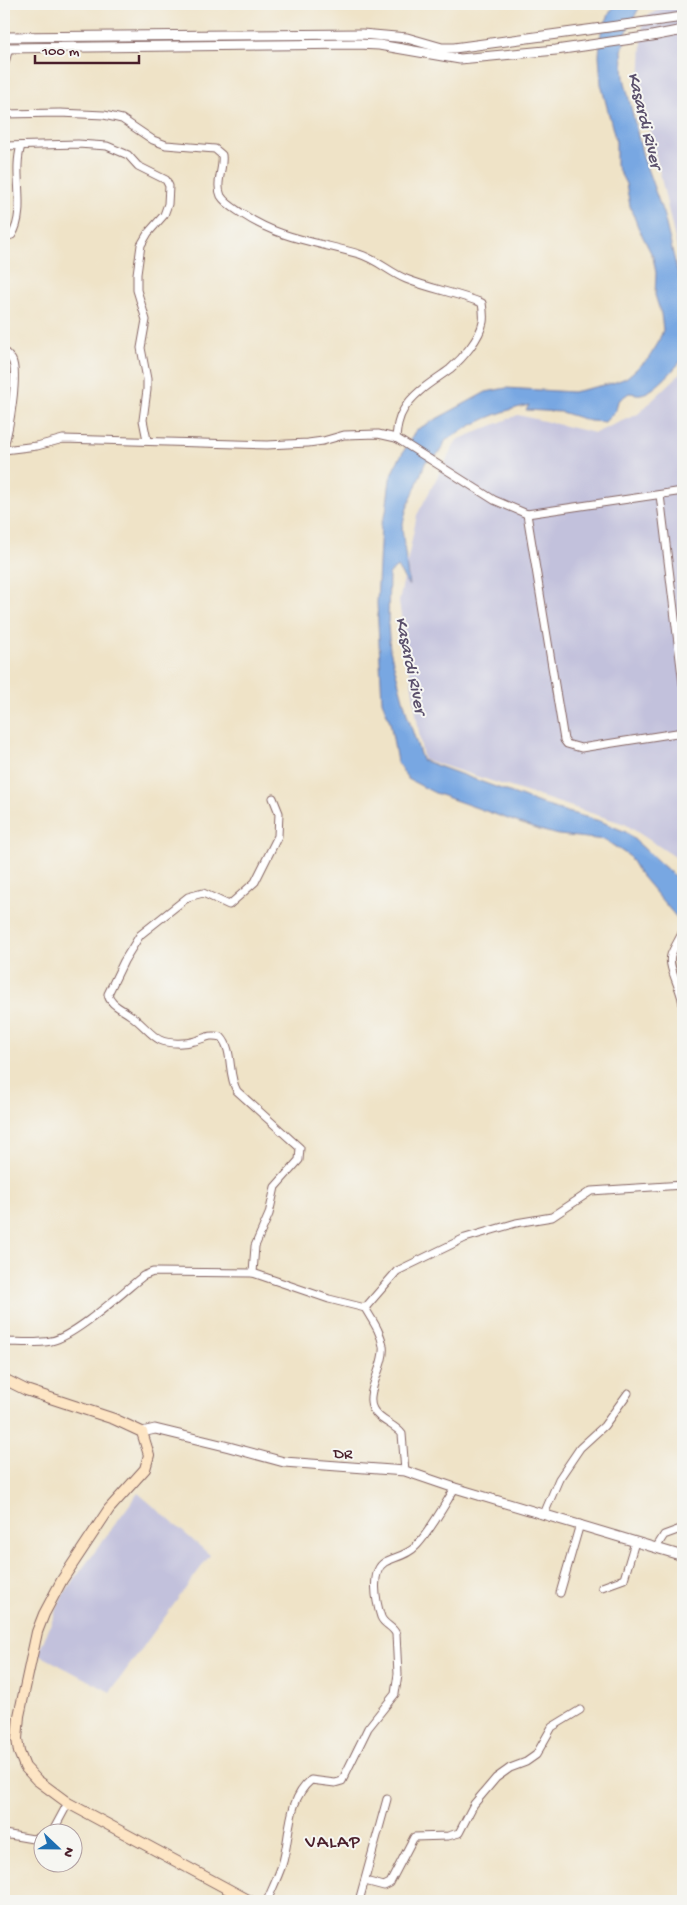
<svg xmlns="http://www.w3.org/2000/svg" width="687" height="1905" font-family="'Gochi Hand',sans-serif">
<rect width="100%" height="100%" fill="#f6f6f2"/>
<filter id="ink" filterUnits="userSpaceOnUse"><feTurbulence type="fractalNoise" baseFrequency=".02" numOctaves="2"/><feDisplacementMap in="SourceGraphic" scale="10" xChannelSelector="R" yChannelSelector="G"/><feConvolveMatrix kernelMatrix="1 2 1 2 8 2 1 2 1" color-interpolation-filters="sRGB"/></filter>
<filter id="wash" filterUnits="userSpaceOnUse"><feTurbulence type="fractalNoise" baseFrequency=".0096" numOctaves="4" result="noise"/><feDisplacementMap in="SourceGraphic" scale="20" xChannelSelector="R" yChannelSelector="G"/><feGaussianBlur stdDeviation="1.12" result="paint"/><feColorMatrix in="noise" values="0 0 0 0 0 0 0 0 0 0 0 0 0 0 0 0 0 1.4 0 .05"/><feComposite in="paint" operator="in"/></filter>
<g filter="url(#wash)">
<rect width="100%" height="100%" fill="#efe3c7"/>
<g fill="#c2c1dc">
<polygon points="670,4 683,4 683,274 640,86 643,18"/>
<polygon points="683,367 683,862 625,824 423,759 399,602 417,515 457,440 518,415 595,433 638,414 682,372"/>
<polygon points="138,1493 210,1555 110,1692 38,1654 63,1595"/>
</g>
<path fill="#78a7e2" stroke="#616386" d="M618,4H647L639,8L627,31L622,51L624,78L643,157L664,216L682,291L683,306L682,360C673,370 655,392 641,394C638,395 633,393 629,393L618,401L616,410L605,422L590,421L561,412L526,410L529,405C499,411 471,424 445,441C442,451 437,457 426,461L406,511L402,528L409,586L397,567L389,574L388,625L390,650L407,714L422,760L553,808L600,821L626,832L681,882L683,896V925L639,873L629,856L605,840L559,835L539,830L435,793L408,779L397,762L390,722L382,701L377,603L381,524L386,512L390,479L395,466L416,430L486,392L506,388L573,392L613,383L626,378L648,359L657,345L663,330L661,314L655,295L656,273L653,257L638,227L630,206L626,184L616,165V142L601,84L599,55L601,32L611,10Z"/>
</g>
<g filter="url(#ink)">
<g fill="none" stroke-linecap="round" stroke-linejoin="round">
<g stroke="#846462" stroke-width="9">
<g id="minor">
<polyline points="4,66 9,48"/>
<path d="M4,114L60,113L104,115L122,119L153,140L166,145L215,149L222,155C224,168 215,183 221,196C225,203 235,209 241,213C281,240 315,241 359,254C378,260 389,272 406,279C431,289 457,293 482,303C483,309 484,316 483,322C480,338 463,358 450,369C434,381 415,391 404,409C398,418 397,428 396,438"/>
<polyline points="4,146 78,144 107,146 128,155 138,166 166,180 169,186 168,204 164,215 148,233 141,245 137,274 137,290 146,320 141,348 147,379 147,390 143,420 147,440"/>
<path d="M4,237L12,235C27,210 12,174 21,146"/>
<path d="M4,351C6,354 10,357 12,360C19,374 9,430 4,446"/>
<polyline points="4,450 37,446 63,439 267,445 308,443 323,441 344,435 378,434 396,438 494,500 527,514 683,491"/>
<polyline points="660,495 683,684"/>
<polyline points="527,514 564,740 567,744 581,748 683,732"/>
<path d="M682,933C679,940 674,947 671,955C667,968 683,991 683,1006"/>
<path d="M253,1273L255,1246L269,1214L275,1187L299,1160L300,1148L237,1091C227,1074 234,1051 221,1037C208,1034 206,1038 195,1041C185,1044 169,1044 160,1040C151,1036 140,1021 130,1015C122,1009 109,1004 108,994L124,961L140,935L188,897L203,893L229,905L255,882L278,836L279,813L273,798"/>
<polyline points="365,1308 397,1271 465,1238 516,1223 552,1217 591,1191 683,1185"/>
<path d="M4,1342C19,1342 36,1344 51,1341C74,1337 123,1292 143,1276L153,1272L253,1273L329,1299L365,1308C372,1320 381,1332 383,1346C386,1364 364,1393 373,1409C379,1421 395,1424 402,1434L405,1471"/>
<polyline points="544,1514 559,1479 580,1448 604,1426 628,1393"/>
<polyline points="656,1548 664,1535 683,1528"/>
<polyline points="602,1587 624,1579 635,1542"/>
<polyline points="560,1593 580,1524"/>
<polyline points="50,1832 54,1829 68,1803"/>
<polyline points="4,1834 33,1839 42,1837"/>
<polyline points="365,1881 384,1886 390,1883 414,1837 448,1836 459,1833 474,1804 496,1778 510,1768 526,1762 536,1755 552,1727 580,1710"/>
<path d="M267,1901C272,1889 278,1877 282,1865C291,1837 286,1801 311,1780L335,1783L342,1781L368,1728L395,1694L398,1674L396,1634C393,1626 384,1625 381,1617C376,1602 370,1571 385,1562C395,1557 408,1555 416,1546C429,1533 445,1504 455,1488"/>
<polyline points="359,1901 387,1799"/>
</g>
</g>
<g stroke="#846462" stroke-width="11">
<g id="tertiary">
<polyline points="4,37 362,34 407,38 442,48 454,48 683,17"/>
<polyline points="4,48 358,44 379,45 460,59 556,50 652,36 683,30"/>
<polyline points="142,1432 155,1429 229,1447 284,1462 405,1471 455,1488 683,1556"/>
</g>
</g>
<g stroke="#846462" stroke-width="12">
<polyline id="secondary" points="4,1379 26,1390 114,1419 142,1432 149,1455 145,1469 109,1509 62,1580 44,1614 37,1632 19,1716 17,1739 19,1752 25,1767 37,1780 68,1803 250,1901"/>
</g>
<use href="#minor" stroke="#fff" stroke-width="7"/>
<use href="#tertiary" stroke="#fff" stroke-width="9"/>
<use href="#secondary" stroke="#fde5c4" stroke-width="10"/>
</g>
</g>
<g text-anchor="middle" stroke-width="4" stroke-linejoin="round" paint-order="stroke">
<g font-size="16" fill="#4a1f2b" stroke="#f6f6f2">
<text transform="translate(343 1452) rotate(3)" y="6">DR</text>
</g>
<g font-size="18" font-style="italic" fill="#5a4f6b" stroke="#f6f6f2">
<text transform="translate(646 120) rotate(76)" y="6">Kasardi River</text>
<text transform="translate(412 665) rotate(78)" y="6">Kasardi River</text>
</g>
<g font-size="19" letter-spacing="1" fill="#4a1f2b" stroke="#f6f6f2">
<text x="333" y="1847">VALAP</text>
</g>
</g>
<rect width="687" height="1905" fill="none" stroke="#f6f6f2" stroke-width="20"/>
<g transform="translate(58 1848) rotate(112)"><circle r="24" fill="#f6f6f2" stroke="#b1a0a2"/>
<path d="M0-4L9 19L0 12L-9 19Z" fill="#1f6fb2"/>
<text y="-8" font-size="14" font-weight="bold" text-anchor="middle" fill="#4a1f2b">N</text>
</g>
<path d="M35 55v8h104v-8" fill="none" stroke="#4a1f2b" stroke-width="2.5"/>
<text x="42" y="55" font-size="15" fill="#4a1f2b" stroke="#f6f6f2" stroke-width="4" paint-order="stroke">100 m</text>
</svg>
